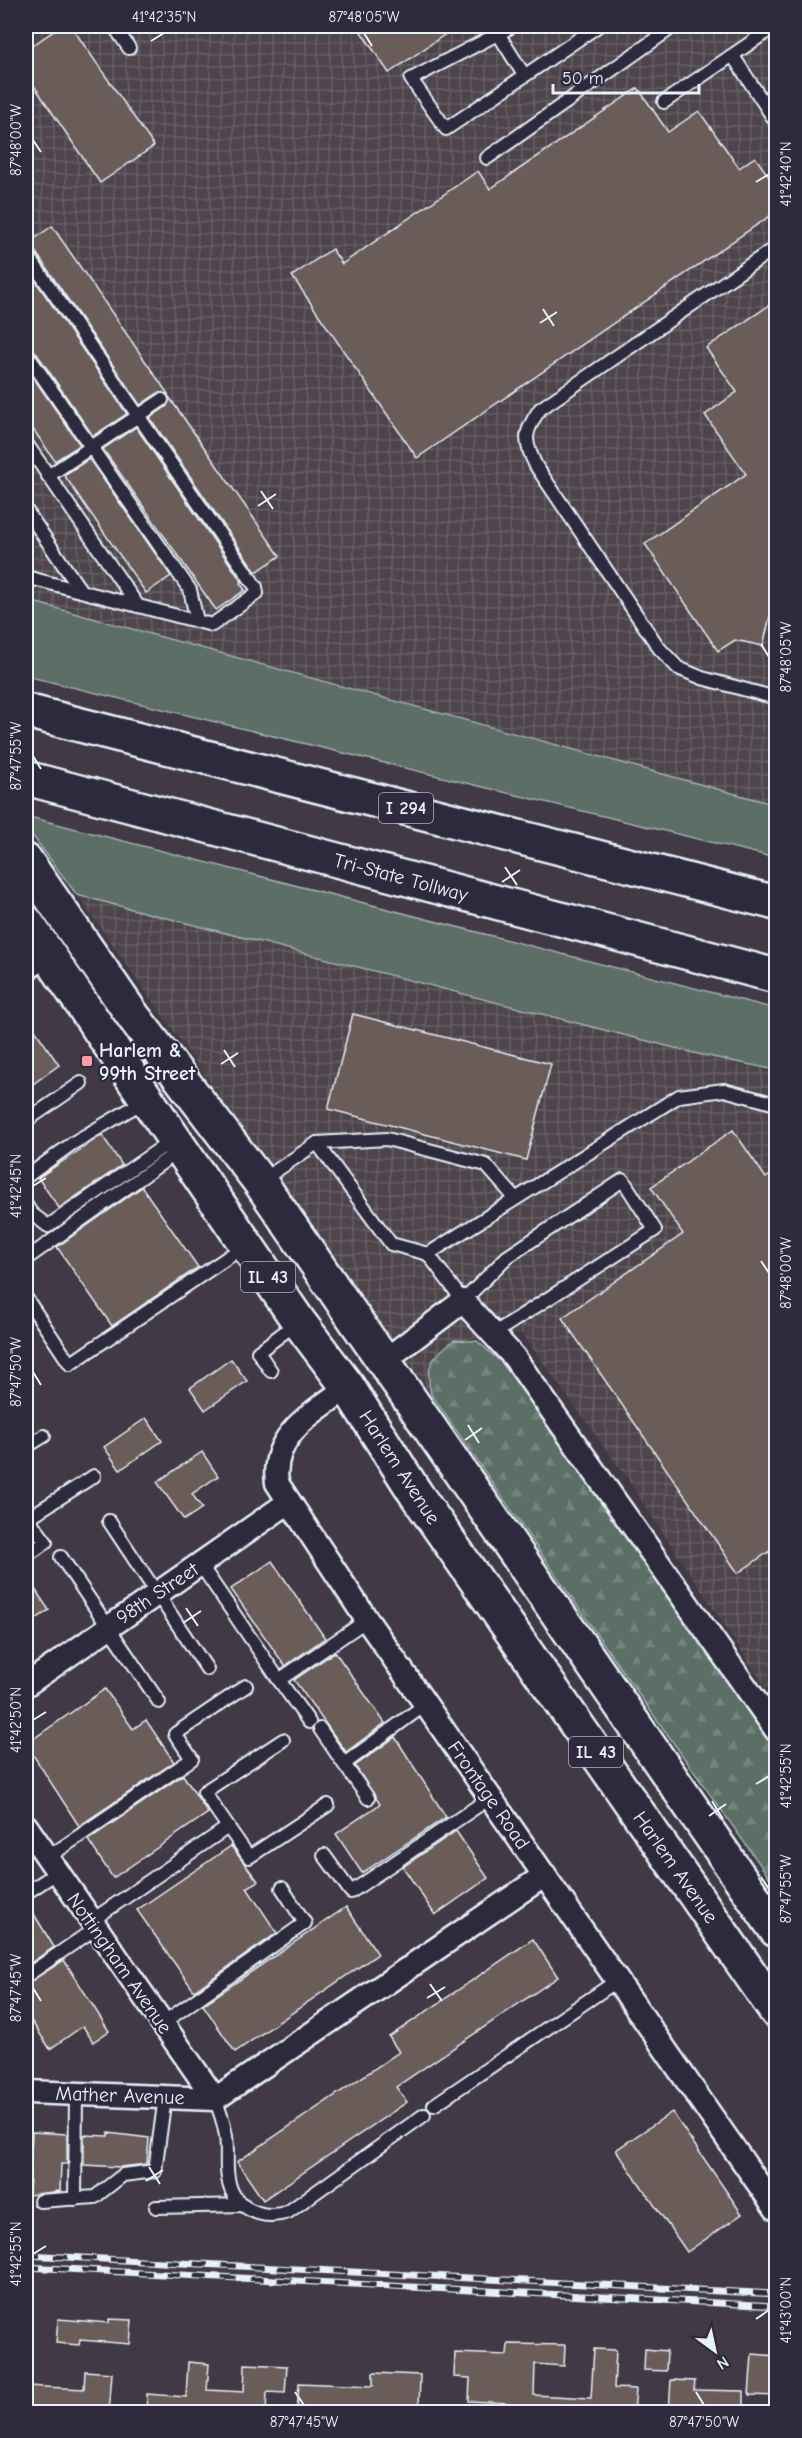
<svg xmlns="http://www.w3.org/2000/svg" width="802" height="2438" font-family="'Comic Neue',sans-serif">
<defs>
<pattern id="industrial-grid" width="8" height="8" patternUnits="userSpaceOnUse" patternTransform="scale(1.5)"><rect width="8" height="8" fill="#4d444b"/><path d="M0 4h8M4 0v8" fill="none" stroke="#675f66"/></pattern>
<pattern id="forest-firs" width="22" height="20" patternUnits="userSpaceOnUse" patternTransform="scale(1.5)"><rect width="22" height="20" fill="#5c6e66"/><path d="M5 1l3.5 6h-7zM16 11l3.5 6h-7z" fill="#73837d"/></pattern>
</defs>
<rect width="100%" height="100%" fill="#413945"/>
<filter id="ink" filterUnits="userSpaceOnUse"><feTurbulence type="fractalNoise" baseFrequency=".0167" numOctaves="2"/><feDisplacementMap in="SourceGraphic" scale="12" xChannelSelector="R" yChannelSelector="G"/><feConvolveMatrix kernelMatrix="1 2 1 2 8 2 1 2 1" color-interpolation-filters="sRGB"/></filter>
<g filter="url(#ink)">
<g fill="url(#industrial-grid)">
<polygon points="26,26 776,26 776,805 26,600"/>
<polygon points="77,895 698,1054 776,1070 776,1703 624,1474 522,1334 454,1340 427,1378 431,1394"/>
</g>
<g fill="#5c6e66" stroke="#a2b0af" stroke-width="1.5">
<polygon points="26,600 776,805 776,858 26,676"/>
<polygon points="26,816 776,1009 776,1070 698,1054 77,895 26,827"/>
</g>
<path fill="url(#forest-firs)" stroke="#a2b0af" stroke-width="1.5" d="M454,1340L477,1341L502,1363L580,1463L776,1747V1887L623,1672L431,1394C424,1365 432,1357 454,1340Z"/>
<g fill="#6a5c59" stroke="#e8f1f8" stroke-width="1.5">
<polygon points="61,26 71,26 154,146 100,183 26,74 26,50"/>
<polygon points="357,26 457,26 389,73"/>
<polygon points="638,88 668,132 699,111 739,168 755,157 777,188 777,211 417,458 292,276 332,249 342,264 478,171 490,189"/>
<polygon points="52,226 168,394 158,393 140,405 33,248 26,245"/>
<polygon points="26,267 127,414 93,436 33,348 26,345"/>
<polygon points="777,300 777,608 771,612 763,646 735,640 718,651 645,544 746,474 705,415 737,392 706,348"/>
<polygon points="26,367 80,445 55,461 26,419"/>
<polygon points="169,397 280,556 256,572 150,418 167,406"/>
<polygon points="136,427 242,582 240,583 245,590 216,610 103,449"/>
<polygon points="89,459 171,576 146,593 64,475"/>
<polygon points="353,1014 551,1064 526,1160 328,1109"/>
<polygon points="26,1017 59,1065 26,1089"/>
<polygon points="733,1130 766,1178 777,1170 777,1546 738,1573 562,1318 683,1234 651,1187"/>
<polygon points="102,1135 122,1165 59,1208 38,1178"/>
<polygon points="142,1187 198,1267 112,1326 57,1247"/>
<polygon points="231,1359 247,1381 205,1410 190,1388"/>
<polygon points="146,1418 162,1441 120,1470 104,1447"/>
<polygon points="202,1452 218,1476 192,1494 202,1508 184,1520 157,1482"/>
<polygon points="272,1561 325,1638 285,1666 231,1589"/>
<polygon points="26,1576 49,1610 26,1626"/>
<polygon points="335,1652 385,1723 346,1752 294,1680"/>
<polygon points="105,1689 133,1729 146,1720 174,1762 79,1826 26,1744"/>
<polygon points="395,1737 446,1817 362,1873 336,1834 380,1804 355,1766"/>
<polygon points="183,1775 208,1813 113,1878 88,1840"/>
<polygon points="456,1831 488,1878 435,1915 403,1867"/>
<polygon points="231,1846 258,1881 247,1888 277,1933 194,1991 137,1910"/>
<polygon points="26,1901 54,1947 26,1966"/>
<polygon points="346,1907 378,1954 235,2052 203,2005"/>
<polygon points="533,1939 558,1977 396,2087 407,2102 263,2200 237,2162 399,2052 389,2037"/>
<polygon points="64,1960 109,2031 93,2042 83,2026 50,2049 26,2013 26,1984"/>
<polygon points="672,2112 742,2214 687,2252 616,2150"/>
<polygon points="32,2132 67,2134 67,2164 61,2164 60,2191 29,2195"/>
<polygon points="108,2133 149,2138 147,2164 120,2167 84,2165 84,2135 108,2136"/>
<polygon points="58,2319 109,2323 109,2319 132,2320 130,2344 80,2340 79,2345 56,2343"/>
<polygon points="508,2344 565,2345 564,2366 535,2364 534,2395 591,2398 594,2349 616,2350 614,2388 636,2389 634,2412 508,2412 508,2403 469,2401 470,2378 454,2377 455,2353 507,2355"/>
<polygon points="645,2349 667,2351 666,2371 644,2370"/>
<polygon points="752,2354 777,2356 777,2396 749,2395"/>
<polygon points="188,2362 209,2364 207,2390 244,2392 245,2364 287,2366 285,2393 267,2392 266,2412 146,2412 147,2394 186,2397"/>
<polygon points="85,2371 112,2373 109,2412 26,2412 26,2386 84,2389"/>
<polygon points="373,2373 420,2375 419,2409 391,2408 391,2412 297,2412 299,2383 373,2386"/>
<polygon points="671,2380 695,2381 694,2390 744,2391 744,2412 669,2412"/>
</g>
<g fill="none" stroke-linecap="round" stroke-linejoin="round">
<g stroke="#e8f1f8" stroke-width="16">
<g id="service">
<polyline points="114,26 129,48"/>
<polyline points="513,26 411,79 446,129 598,26"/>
<polyline points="499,35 524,75"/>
<polyline points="733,56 776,122"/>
<polyline points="664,102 775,26"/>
<polyline points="487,158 674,26"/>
<path d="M776,247L540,409C524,432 523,440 536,466L659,648L678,668L702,678L776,698"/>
<polyline points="26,253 256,587 257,593 212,625 26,577"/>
<polyline points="26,353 190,590 197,621"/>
<polyline points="26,443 138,606"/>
<polyline points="48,476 162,400"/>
<polyline points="26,510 81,591"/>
<polyline points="26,1121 81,1083"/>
<polyline points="317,1143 391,1244 428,1254"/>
<polyline points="26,1177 73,1143 146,1100"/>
<polyline points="261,1181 317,1143 387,1139 486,1165 515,1198"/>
<polyline points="26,1205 31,1213 48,1226 174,1139"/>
<polyline points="26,1259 180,1150"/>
<polyline points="26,1298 70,1364 246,1245"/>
<polyline points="493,1334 655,1230 623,1180 507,1257 463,1301 428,1254 679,1096 724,1090 776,1104"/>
<polyline points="271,1371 258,1352 298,1322"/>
<polyline points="26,1447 44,1436"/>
<polyline points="109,1521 207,1669"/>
<polyline points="26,1556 46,1542 28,1518 94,1476"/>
<polyline points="61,1557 159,1702"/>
<polyline points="200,1564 279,1680"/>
<polyline points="309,1722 279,1680 367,1620"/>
<polyline points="320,1729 344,1764 426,1704"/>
<polyline points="344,1764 368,1798"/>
<polyline points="228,1827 249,1857 328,1805"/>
<polyline points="324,1855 351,1892 491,1797"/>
<polyline points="47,1858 192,1759 175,1734 246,1686"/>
<polyline points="26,1893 58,1872"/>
<polyline points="91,1921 228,1827 204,1792 283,1740"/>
<polyline points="26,1976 96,1928"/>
<polyline points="163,2023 305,1923 282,1888"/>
<path d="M215,2099C219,2109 223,2120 225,2131C229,2146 225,2163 228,2178C232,2208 262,2221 288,2212L424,2115"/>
<polyline points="434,2105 618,1980"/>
<polyline points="75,2199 76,2094"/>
<polyline points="40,2201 95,2197 123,2175 155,2171 165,2097"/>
<polyline points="156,2207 244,2205"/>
</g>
</g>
<g stroke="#e8f1f8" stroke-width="27">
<g id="minor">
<polyline points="26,969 48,955"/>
<polyline points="384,1361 463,1301 514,1357 776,1730"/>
<path d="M348,1387C314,1412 270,1435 277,1483L367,1620L776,2209"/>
<polyline points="26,1685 289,1502"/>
<polyline points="26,1826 215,2099"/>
<polyline points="414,1964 545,1875"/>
<polyline points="26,2092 215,2099"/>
<polyline points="215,2099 407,1969"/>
</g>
</g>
<g stroke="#e8f1f8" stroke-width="38">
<g id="primary">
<polyline points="26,861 133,1016 260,1182 776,1930"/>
<polyline points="26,922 299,1322 348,1387 416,1494 776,2011"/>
</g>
</g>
<g stroke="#e8f1f8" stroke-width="38">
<g id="motorway">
<polyline points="26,711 776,903"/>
<polyline points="26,778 776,976"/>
</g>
</g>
<use href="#service" stroke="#2f2a3d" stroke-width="12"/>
<use href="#minor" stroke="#2f2a3d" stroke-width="22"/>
<use href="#primary" stroke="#2f2a3d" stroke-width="33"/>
<use href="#motorway" stroke="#2f2a3d" stroke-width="33"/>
<g stroke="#e8f1f8" stroke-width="7">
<g id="rail">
<polyline points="26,2255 776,2294"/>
<polyline points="26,2267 776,2306"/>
</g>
</g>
<use href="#rail" stroke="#2f2a3d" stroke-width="4.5" stroke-dasharray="14" stroke-linecap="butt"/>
</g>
</g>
<path fill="none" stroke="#e8f1f8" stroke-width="2" d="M364,33L372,46M151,41L164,33M33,140L41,152M756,182L769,174M543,309L554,326M540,323L557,312M261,491L273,509M258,506L276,494M761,644L769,657M33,756L41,769M505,867L517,885M502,882L520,870M224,1050L235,1067M221,1064L238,1053M33,1186L46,1178M761,1261L769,1273M33,1372L41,1385M468,1425L479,1443M465,1440L482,1428M186,1608L198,1626M183,1623L201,1611M33,1720L46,1712M756,1784L769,1776M712,1801L723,1819M709,1816L726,1804M761,1877L769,1889M430,1984L442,2001M33,1988L41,2001M427,1998L445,1987M149,2167L160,2184M146,2181L163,2170M33,2254L46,2246M756,2319L769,2310M295,2392L304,2405M696,2392L704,2405"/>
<rect fill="#ff9aa2" stroke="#2f2a3d" stroke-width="2" x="81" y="1055" width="12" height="12" rx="3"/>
<g text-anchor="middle" stroke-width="5" stroke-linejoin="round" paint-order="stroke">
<g fill="#2f2a3d" stroke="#b0b5c0" stroke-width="1.5">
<rect x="379" y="793" width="54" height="30" rx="4.5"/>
<rect x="241" y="1262" width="54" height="30" rx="4.5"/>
<rect x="569" y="1737" width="54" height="30" rx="4.5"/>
</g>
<g font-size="18" font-weight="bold" fill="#e8f1f8">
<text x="406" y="814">I 294</text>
<text x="268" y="1283">IL 43</text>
<text x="596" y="1758">IL 43</text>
</g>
<g font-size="20" fill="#e8f1f8" stroke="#2f2a3d">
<text transform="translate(401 877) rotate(15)" y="7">Tri-State Tollway</text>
<text transform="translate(400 1467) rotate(57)" y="7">Harlem Avenue</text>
<text transform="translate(157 1593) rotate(-34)" y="7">98th Street</text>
<text transform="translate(489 1795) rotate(55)" y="7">Frontage Road</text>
<text transform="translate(676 1867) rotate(55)" y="7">Harlem Avenue</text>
<text transform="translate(120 1963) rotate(55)" y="7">Nottingham Avenue</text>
<text transform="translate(120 2095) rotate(2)" y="7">Mather Avenue</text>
</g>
<g font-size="20" font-weight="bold" fill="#e8f1f8" stroke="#2f2a3d" text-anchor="start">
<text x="99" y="1057">Harlem &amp;<tspan x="99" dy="23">99th Street</tspan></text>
</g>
</g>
<rect width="802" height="2438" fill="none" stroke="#2f2a3d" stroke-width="66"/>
<g transform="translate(715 2351) rotate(147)" stroke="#2f2a3d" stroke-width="4.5" paint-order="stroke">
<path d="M0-4.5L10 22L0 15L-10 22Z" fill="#e8f1f8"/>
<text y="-9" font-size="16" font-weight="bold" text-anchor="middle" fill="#e8f1f8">N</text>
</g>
<path d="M553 84v9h146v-9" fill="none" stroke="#e8f1f8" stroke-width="3"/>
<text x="562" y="84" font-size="18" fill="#e8f1f8" stroke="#2f2a3d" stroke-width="4.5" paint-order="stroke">50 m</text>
<rect x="33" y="33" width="736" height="2372" fill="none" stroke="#e8f1f8" stroke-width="2"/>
<g font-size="15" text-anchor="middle" fill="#e8f1f8">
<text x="164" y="22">41°42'35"N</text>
<text x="364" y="22">87°48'05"W</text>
<text transform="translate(16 140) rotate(-90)" y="5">87°48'00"W</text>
<text transform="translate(786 174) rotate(-90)" y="5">41°42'40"N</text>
<text transform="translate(786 657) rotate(-90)" y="5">87°48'05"W</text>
<text transform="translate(16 756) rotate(-90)" y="5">87°47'55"W</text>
<text transform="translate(16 1186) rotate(-90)" y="5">41°42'45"N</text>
<text transform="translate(786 1273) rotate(-90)" y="5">87°48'00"W</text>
<text transform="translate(16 1372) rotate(-90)" y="5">87°47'50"W</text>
<text transform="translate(16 1720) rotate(-90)" y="5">41°42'50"N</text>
<text transform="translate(786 1776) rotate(-90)" y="5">41°42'55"N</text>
<text transform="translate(786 1889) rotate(-90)" y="5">87°47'55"W</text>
<text transform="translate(16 1988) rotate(-90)" y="5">87°47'45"W</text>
<text transform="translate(16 2254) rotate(-90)" y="5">41°42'55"N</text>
<text transform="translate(786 2310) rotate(-90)" y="5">41°43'00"N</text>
<text x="304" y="2427">87°47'45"W</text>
<text x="704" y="2427">87°47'50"W</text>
</g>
</svg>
